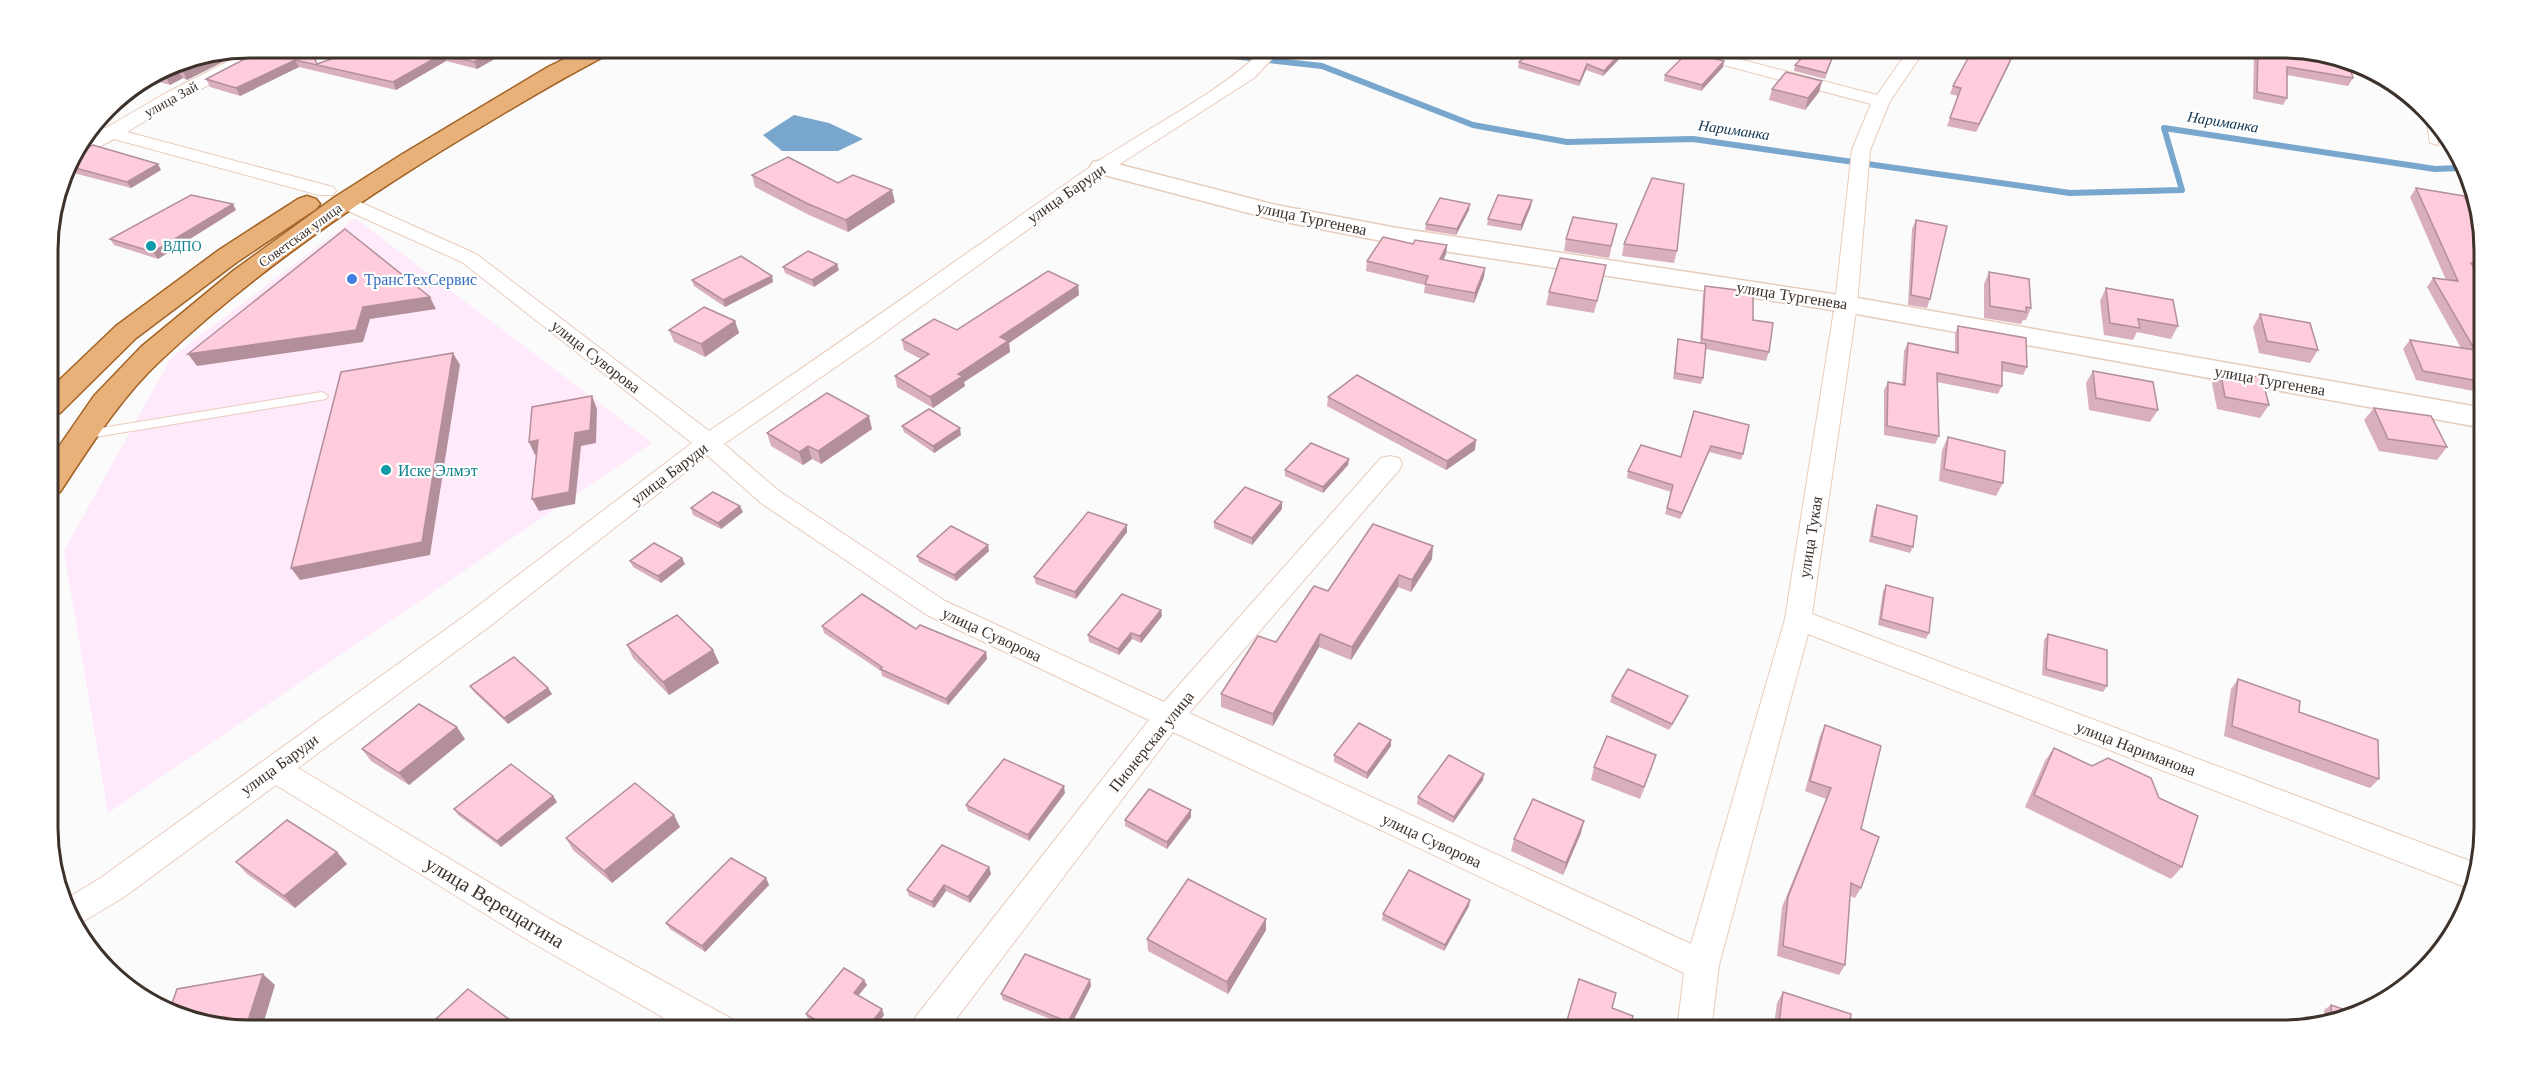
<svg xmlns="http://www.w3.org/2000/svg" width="2533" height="1079" font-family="Georgia,serif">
<rect width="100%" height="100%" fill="#fbfbfb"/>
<polygon fill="#feeafa" points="355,218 652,443 108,813 64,551 171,358"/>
<polygon fill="#78a6cc" points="794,115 829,123 863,139 838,151 782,151 763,135"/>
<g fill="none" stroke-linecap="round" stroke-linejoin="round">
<polyline stroke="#78a6cc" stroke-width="6" points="929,48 940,52 1170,49 1322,66 1473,125 1567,142 1693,139 2070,193 2182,190 2164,128 2435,169 2460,168"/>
<g stroke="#e8ccbb" stroke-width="2">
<g id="service">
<polygon points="2428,116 2436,122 2438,145 2430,143 2426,118"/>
<polygon points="97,125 115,131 117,133 112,136 93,130"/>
<polygon points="322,392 328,396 326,399 83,439 77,435 83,431"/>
</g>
</g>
<g stroke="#e8ccbb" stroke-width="2">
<g id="minor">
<polygon points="254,48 275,48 273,51 178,101 127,132 333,187 336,191 333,195 319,195 114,139 82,156 72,157 85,140 166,93"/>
<path d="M1265,48H1282L1254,78L1109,171L869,344L724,444L779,491L945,601L1164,702L1381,458L1390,456L1399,458L1402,464L1399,470L1189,713L1691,944L1785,619L1835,304L1852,150L1871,104L1671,51L1669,48H1696L1877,95L1910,48H1926L1890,101L1870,150L1857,304L1812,614L2478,864L2473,890L1808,634L1719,965L1711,1031H1677L1684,973L1173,732L947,1031H909L914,1019L1149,720L927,615L761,503L707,455L490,626L298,768L550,919L732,1019L737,1031H687L526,939L276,785L124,897L79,924L68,898L102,877L470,612L692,443L462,262L337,206L334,202L337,198H351L476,254L709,431C838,345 965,254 1093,165C1149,126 1215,97 1265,48Z"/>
</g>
</g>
<g stroke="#e8ccbb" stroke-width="3">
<polygon id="tertiary" points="1102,160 1276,205 1397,228 1846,296 2484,408 2484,428 1846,312 1397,244 1275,220 1093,172 1090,167 1093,162"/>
</g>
<g stroke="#a26324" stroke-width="3">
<g id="primary">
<path d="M587,48H614L611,53C562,78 516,106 469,134C361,199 254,272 162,359C121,397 91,445 60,492L49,495V461L94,396L141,347L233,271L335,197L401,155L548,67Z"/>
<polygon points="307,196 316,199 320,204 316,209 237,262 136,338 60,413 49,415 49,390 116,326 219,250 298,199"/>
</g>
</g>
<use href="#service" fill="#fff" fill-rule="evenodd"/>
<use href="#minor" fill="#fff" fill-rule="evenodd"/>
<use href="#tertiary" fill="#fff" fill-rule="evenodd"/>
<use href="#primary" fill="#e8b17a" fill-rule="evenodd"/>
</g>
<g fill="#daafbd">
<polygon points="514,48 477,69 446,61 396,90 299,67 240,96 210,87 206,79 312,52 317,64"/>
<polygon points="1529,48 1627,48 1627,51 1603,76 1586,70 1579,86 1518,68 1519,62 1534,50"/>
<polygon points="1705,48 1740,48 1733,55"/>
<polygon points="1755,48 1834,48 1833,50 1833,56 1825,79 1794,71 1795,65 1800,60"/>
<polygon points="2068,48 2082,48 2081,51"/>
<polygon points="2225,48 2282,48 2353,78 2348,86 2287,75 2287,98 2283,105 2253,99 2254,56 2226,51"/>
<polygon points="248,49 187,80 183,78 170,85 148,79 174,63"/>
<polygon points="2012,57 1976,132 1947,126 1958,96 1950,94 1953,86"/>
<polygon points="1724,61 1723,67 1701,91 1664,81 1665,75"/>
<polygon points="1822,81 1819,92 1805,110 1769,100 1772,89"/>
<polygon points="69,161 161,170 131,188 66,171"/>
<polygon points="752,175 838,183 895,202 848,232 809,215 755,187"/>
<polygon points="2416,188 2483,237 2483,275 2478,274 2483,283 2484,393 2416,380 2403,349 2410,340 2461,348 2427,287 2433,278 2446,280 2410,197"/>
<polygon points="1532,200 1531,206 1521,231 1487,225 1488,219"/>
<polygon points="236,210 158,259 114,245 110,239"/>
<polygon points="1469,210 1456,235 1425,230 1426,224"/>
<polygon points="1916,220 1930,299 1927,308 1908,305 1912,229"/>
<polygon points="1614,236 1609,258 1564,251 1566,239"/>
<polygon points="1413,244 1447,245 1446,254 1443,260 1485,268 1484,277 1474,303 1424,293 1425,285 1366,271 1367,261"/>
<polygon points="1624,244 1677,251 1674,263 1622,256"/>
<polygon points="783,267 839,270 814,287 785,273"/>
<polygon points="1989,272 2031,308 2026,320 2023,320 2021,324 1984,318 1984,284"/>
<polygon points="772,276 773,282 725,307 694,286 692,280"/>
<polygon points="1603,278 1594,313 1546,305 1549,292"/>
<polygon points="1078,285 1079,295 1009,343 1010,352 964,382 965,386 933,408 897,387 895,376 921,359 904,350 902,340 957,330"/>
<polygon points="1705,286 1753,320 1769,352 1766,361 1706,349 1703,378 1701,384 1673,379 1677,346 1678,339 1700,343 1703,295"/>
<polygon points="2106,288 2178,326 2171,339 2137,332 2133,340 2104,335 2100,301"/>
<polygon points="2260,314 2318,350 2310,363 2259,353 2253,327"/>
<polygon points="735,321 739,333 705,357 674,342 669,330"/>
<polygon points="1958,326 2027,367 2023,375 2002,371 2002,386 1998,394 1937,382 1939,436 1935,444 1884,435 1884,390 1888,382 1902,384 1904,351 1908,343 1955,352 1955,334"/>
<polygon points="2220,370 2269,405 2260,418 2217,409 2212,383"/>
<polygon points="2093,371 2158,410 2150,422 2089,410 2086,383"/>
<polygon points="1328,397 1475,450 1446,470 1327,406"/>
<polygon points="2374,408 2447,447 2437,460 2379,451 2364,420"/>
<polygon points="1694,411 1743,454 1741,460 1709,452 1680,519 1665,514 1671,492 1627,478 1628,471 1681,457"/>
<polygon points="902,426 961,435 934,453 904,432"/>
<polygon points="872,429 821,464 812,459 803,465 771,446 767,433"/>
<polygon points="1948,437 2003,483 1996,496 1939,481 1942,450"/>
<polygon points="1349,459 1348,465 1323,493 1285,476 1285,470"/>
<polygon points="1282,502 1282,509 1252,545 1214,528 1214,522"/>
<polygon points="1877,505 1913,547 1910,553 1869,542 1874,512"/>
<polygon points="691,508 743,512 721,529 693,515"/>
<polygon points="1127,525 1127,532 1076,599 1036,584 1034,577"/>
<polygon points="989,551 956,581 919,562 917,556"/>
<polygon points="1432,559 1411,592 1398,587 1351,660 1319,647 1273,726 1221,707 1221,694 1328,591"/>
<polygon points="630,561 685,564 661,583 633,567"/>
<polygon points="1886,585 1929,633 1926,639 1878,625 1883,591"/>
<polygon points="1161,610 1162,616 1141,643 1132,639 1119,655 1089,642 1088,635"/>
<polygon points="822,626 916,629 986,652 987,659 948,705 882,676 881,671 824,633"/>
<polygon points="2048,634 2107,686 2103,692 2042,675 2044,640"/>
<polygon points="627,645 713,650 719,663 669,695 633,658"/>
<polygon points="2238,679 2299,712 2379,779 2370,788 2224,736 2231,689"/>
<polygon points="470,686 548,688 552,694 508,724 474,692"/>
<polygon points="1612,696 1688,696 1685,703 1669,730 1610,702"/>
<polygon points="1825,725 1861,829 1861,888 1855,898 1850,896 1845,965 1839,975 1777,956 1782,907 1826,799 1805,791 1820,736"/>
<polygon points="465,739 409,785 371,761 362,749"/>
<polygon points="1391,740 1391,746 1367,779 1334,762 1334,755"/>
<polygon points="2054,748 2182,867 2171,879 2025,807 2045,761"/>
<polygon points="1594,767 1652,768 1640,799 1591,780"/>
<polygon points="1483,780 1453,823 1417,804 1418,797"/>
<polygon points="1065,793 1029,841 968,811 966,805"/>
<polygon points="553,796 557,802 501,847 458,815 454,809"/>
<polygon points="1191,810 1191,817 1167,849 1125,826 1125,820"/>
<polygon points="680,827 612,883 573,850 566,838"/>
<polygon points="1581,833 1563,875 1511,851 1514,839"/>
<polygon points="337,852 347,864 295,908 247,874 236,862"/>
<polygon points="989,867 991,874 970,903 946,891 934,908 909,896 907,890"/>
<polygon points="766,878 769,885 705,952 670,929 666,923"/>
<polygon points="1470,900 1469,906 1444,951 1382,920 1383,914"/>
<polygon points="1266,930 1228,994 1148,951 1147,939"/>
<polygon points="864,980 867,985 858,996 884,1015 872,1031 827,1031 808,1019 806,1014"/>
<polygon points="1091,986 1070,1027 1003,1000 1001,994"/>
<polygon points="1783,992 1849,1031 1773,1031 1777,1003"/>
<polygon points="2331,1005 2351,1012 2325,1020 2324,1010"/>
<polygon points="2302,1022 2311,1025 2295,1030 2295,1027"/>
</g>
<g fill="#b28f9a">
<polygon points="310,48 321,48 312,52"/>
<polygon points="498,48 514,48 477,69 474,62"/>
<polygon points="1625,48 1627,48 1627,51 1603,76 1604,71"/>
<polygon points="1736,48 1740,48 1733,55 1735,50"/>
<polygon points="248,49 187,80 183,72 218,55"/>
<polygon points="442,54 446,61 396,90 393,82"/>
<polygon points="2012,57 2009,65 1976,132 1979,124"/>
<polygon points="295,60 299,67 240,96 236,88"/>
<polygon points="1724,61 1723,67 1701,91 1702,85"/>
<polygon points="1587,64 1586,70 1579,86 1580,81"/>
<polygon points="178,71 183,78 170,85 166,77"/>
<polygon points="1822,81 1819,92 1805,110 1808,98"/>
<polygon points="158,164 161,170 131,188 127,182"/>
<polygon points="892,190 895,202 848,232 846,220"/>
<polygon points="1532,200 1531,206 1521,231 1521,225"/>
<polygon points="233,204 236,210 158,259 153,252"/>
<polygon points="1470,204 1469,210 1456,235 1457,229"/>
<polygon points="1447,245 1446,254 1439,269 1440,259"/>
<polygon points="837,264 839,270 814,287 812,280"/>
<polygon points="1485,268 1484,277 1474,303 1475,293"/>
<polygon points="772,276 773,282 725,307 723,300"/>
<polygon points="1078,285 1079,295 1009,343 1010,352 964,382 965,386 933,408 930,397 1000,337"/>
<polygon points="430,297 436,309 370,319 363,342 197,366 188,354 363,307"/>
<polygon points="735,321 739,333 705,357 701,344"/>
<polygon points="453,353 460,365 430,555 300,580 291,568"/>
<polygon points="592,396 597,409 596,443 581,446 575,504 539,511 532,499 575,433"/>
<polygon points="869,416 872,429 821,464 818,451"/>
<polygon points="960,428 961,435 934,453 933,446"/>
<polygon points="538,440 545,453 535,455 529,442"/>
<polygon points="1476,440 1475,450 1446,470 1447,461"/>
<polygon points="808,446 812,459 803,465 799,452"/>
<polygon points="1711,446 1709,452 1680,519 1682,513"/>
<polygon points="1349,459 1348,465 1323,493 1323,487"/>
<polygon points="1282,502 1282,509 1252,545 1252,538"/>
<polygon points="740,506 743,512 721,529 718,523"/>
<polygon points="1127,525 1127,532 1076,599 1075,592"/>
<polygon points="988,545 989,551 956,581 954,575"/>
<polygon points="1433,546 1432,559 1411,592 1412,580"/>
<polygon points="682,558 685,564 661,583 658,576"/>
<polygon points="1399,575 1398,587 1351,660 1352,647"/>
<polygon points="1161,610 1162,616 1141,643 1140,636"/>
<polygon points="1131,633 1132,639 1119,655 1118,649"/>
<polygon points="1320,634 1319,647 1273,726 1273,714"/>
<polygon points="713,650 719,663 669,695 663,682"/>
<polygon points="986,652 987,659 948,705 946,699"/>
<polygon points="548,688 552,694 508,724 504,718"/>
<polygon points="1688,696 1685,703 1669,730 1672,724"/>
<polygon points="457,727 465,739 409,785 399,773"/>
<polygon points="1391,740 1391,746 1367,779 1367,773"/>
<polygon points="1484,774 1483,780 1453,823 1454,817"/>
<polygon points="1064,786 1065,793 1029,841 1028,835"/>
<polygon points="553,796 557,802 501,847 497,841"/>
<polygon points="1191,810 1191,817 1167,849 1167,842"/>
<polygon points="674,815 680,827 612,883 604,871"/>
<polygon points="1584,821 1581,833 1563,875 1566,863"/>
<polygon points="337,852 347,864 295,908 284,896"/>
<polygon points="989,867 991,874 970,903 968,897"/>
<polygon points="766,878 769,885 705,952 702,946"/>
<polygon points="944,885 946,891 934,908 932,902"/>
<polygon points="1470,900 1469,906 1444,951 1445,945"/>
<polygon points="1266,919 1266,930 1228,994 1227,982"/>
<polygon points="263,974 275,985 261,1031 245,1030"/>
<polygon points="864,980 867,985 856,998 854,993"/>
<polygon points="1090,980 1091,986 1070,1027 1068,1022"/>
<polygon points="882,1009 884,1015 872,1031 865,1031"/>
</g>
<g fill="#feccdc" stroke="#b28f9a" stroke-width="1.5">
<polygon points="266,48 310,48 317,64 362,48 498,48 474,62 442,54 393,82 295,60 236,88 206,79"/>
<polygon points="1536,48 1625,48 1604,71 1587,64 1580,81 1519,62"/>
<polygon points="1779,48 1833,48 1832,50 1835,51 1826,73 1795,65 1805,55"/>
<polygon points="2254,48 2282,48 2348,61 2353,78 2287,67 2287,98 2257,92 2258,49"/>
<polygon points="1973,49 2012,57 1979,124 1950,118 1961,88 1953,86"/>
<polygon points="1688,52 1724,61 1702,85 1665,75"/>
<polygon points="218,55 183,72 178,71 166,77 155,75 174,63"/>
<polygon points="1786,72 1822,81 1808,98 1772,89"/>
<polygon points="93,145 158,164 127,182 68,166 69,161 76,152 79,152"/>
<polygon points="788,157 838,183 853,175 892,190 846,220 806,203 752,175"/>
<polygon points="1652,178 1684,184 1677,251 1624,244"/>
<polygon points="2416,188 2464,196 2483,237 2483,265 2471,263 2483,283 2484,382 2423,371 2410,340 2475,350 2433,278 2458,281"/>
<polygon points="191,195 233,204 153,252 110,239"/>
<polygon points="1498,195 1532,200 1521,225 1488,219"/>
<polygon points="1440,198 1470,204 1457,229 1426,224"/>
<polygon points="1573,217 1617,224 1611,246 1566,239"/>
<polygon points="1916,220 1947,226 1930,299 1911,295"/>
<polygon points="345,229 430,297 363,307 356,330 188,354"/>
<polygon points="1383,237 1413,244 1415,240 1447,245 1440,259 1485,268 1475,293 1425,284 1428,276 1367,261"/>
<polygon points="808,251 837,264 812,280 783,267"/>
<polygon points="741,256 772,276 723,300 692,280"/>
<polygon points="1560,258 1606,265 1597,301 1549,292"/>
<polygon points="1048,271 1078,285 1000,337 1008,341 958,374 963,376 930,397 895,376 929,354 902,340 934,319 957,330"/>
<polygon points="1989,272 2029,279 2031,308 2026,307 2026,312 1990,306"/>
<polygon points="1705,286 1753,292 1753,320 1773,323 1769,352 1702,339"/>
<polygon points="2106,288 2173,300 2178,326 2138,319 2140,328 2110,323"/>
<polygon points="704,307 735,321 701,344 669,330"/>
<polygon points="2260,314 2310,323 2318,350 2267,341"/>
<polygon points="1958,326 2026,338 2027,367 2002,362 2002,386 1937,373 1939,436 1887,426 1888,382 1905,385 1908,343 1958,353"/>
<polygon points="1678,339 1706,344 1703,378 1675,373"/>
<polygon points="453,353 422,542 291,568 341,372"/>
<polygon points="2220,370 2262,378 2269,405 2225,397"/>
<polygon points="2093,371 2153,382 2158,410 2096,398"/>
<polygon points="1357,375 1476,440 1447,461 1328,397"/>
<polygon points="827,393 869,416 818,451 808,446 799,452 767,433"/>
<polygon points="592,396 590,430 575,433 569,492 532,499 538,440 529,442 532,407"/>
<polygon points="2374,408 2431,416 2447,447 2388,439"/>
<polygon points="929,409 960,428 933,446 902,426"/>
<polygon points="1694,411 1749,425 1743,454 1711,446 1682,513 1667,508 1673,485 1628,471 1641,445 1681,457"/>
<polygon points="1948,437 2005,451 2003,483 1944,469"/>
<polygon points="1311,443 1349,459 1323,487 1285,470"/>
<polygon points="1245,487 1282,502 1252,538 1214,522"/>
<polygon points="713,492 740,506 718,523 691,508"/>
<polygon points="1877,505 1917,516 1913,547 1872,536"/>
<polygon points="1088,512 1127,525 1075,592 1034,577"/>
<polygon points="1373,524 1433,546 1412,580 1399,575 1352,647 1320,634 1273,714 1221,694 1258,636 1276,642 1314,586 1328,591"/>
<polygon points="951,526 988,545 954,575 917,556"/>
<polygon points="654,543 682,558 658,576 630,561"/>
<polygon points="1886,585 1933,598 1929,633 1881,619"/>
<polygon points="862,594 916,629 920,625 986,652 946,699 880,669 882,667 822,626"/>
<polygon points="1122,594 1161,610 1140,636 1131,633 1118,649 1088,635"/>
<polygon points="677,615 713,650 663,682 627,645"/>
<polygon points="2048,634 2107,650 2107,686 2046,669"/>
<polygon points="514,657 548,688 504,718 470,686"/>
<polygon points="1628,669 1688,696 1672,724 1612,696"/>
<polygon points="2238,679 2300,701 2299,712 2378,740 2379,779 2232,726"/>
<polygon points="419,704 457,727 399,773 362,749"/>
<polygon points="1359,723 1391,740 1367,773 1334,755"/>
<polygon points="1825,725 1881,746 1861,829 1879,837 1861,888 1851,883 1845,965 1783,946 1788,897 1831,788 1810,781"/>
<polygon points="1607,736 1656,755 1644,787 1594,767"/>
<polygon points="2054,748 2092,766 2108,758 2151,778 2159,798 2198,816 2182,867 2034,795"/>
<polygon points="1449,755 1484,774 1454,817 1418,797"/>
<polygon points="1004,759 1064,786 1028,835 966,805"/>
<polygon points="511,764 553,796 497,841 454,809"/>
<polygon points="635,783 674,815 604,871 566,838"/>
<polygon points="1149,789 1191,810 1167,842 1125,820"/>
<polygon points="1533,799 1584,821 1566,863 1514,839"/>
<polygon points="287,820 337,852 284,896 236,862"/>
<polygon points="942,845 989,867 968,897 944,885 932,902 907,890"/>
<polygon points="731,858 766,878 702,946 666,923"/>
<polygon points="1409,870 1470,900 1445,945 1383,914"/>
<polygon points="1188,879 1266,919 1227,982 1147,939"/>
<polygon points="1025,954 1090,980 1068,1022 1001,994"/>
<polygon points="844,968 864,980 854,993 882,1009 865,1031 834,1031 806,1014"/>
<polygon points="263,974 245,1030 174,1016 169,1012 177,989"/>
<polygon points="1579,979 1616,993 1612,1008 1633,1016 1629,1031 1564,1031"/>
<polygon points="468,989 525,1031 423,1031"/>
<polygon points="1783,992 1851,1014 1849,1031 1778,1031"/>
<polygon points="2331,1005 2351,1012 2332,1018"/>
<polygon points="2302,1022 2311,1025 2302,1028"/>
<polygon points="2170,1025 2182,1031 2170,1031"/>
<polygon points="581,1027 586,1031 576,1031"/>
</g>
<g fill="#0f9aa8" stroke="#fff" stroke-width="2">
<circle cx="151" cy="246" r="6"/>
<circle cx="386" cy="470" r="6"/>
</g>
<circle fill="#3f7fe0" stroke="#fff" stroke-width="2" cx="352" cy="279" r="6"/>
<g text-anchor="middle" stroke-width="4.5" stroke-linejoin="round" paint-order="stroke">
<g font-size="14" fill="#3d322b" stroke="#fff">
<text transform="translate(171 99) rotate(-29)" y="5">улица Зай</text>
<text transform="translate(300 235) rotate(-36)" y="5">Советская улица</text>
</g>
<g font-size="14" fill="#0d838f" stroke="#fff" text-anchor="start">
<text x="163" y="251">ВДПО</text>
</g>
<g font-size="15" font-style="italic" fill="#0f334e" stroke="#fff">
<text transform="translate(2223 122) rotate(9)" y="5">Нариманка</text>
<text transform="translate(1734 130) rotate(8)" y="5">Нариманка</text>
</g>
<g font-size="16" fill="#3d322b" stroke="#fff">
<text transform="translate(1066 193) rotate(-35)" y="6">улица Баруди</text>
<text transform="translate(1312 218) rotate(12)" y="6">улица Тургенева</text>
<text transform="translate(1792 295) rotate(9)" y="6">улица Тургенева</text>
<text transform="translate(596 356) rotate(38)" y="6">улица Суворова</text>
<text transform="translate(2270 380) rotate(10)" y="6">улица Тургенева</text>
<text transform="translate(669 473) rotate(-37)" y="6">улица Баруди</text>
<text transform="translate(1810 537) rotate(-81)" y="6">улица Тукая</text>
<text transform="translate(992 634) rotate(25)" y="6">улица Суворова</text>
<text transform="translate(1151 741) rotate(-51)" y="6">Пионерская улица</text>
<text transform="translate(2136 748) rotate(21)" y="6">улица Нариманова</text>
<text transform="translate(279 764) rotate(-36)" y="6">улица Баруди</text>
<text transform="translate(1432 840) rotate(25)" y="6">улица Суворова</text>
</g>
<g font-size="16" fill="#366cbe" stroke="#fff" text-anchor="start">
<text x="364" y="285">ТрансТехСервис</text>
</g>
<g font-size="16" fill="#0d838f" stroke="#fff" text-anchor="start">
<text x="398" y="476">Иске Элмэт</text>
</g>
<g font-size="20" fill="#3d322b" stroke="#fff">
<text transform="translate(495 902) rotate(31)" y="7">улица Верещагина</text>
</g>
</g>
<path d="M0 0H2533V1079H0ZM250 58H2282A192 192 0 0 1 2474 250V828A192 192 0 0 1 2282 1020H250A192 192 0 0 1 58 828V250A192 192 0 0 1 250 58Z" fill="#fff" fill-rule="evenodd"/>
<path fill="none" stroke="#3d322b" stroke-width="3" d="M250 58H2282A192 192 0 0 1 2474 250V828A192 192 0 0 1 2282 1020H250A192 192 0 0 1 58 828V250A192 192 0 0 1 250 58Z"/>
</svg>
